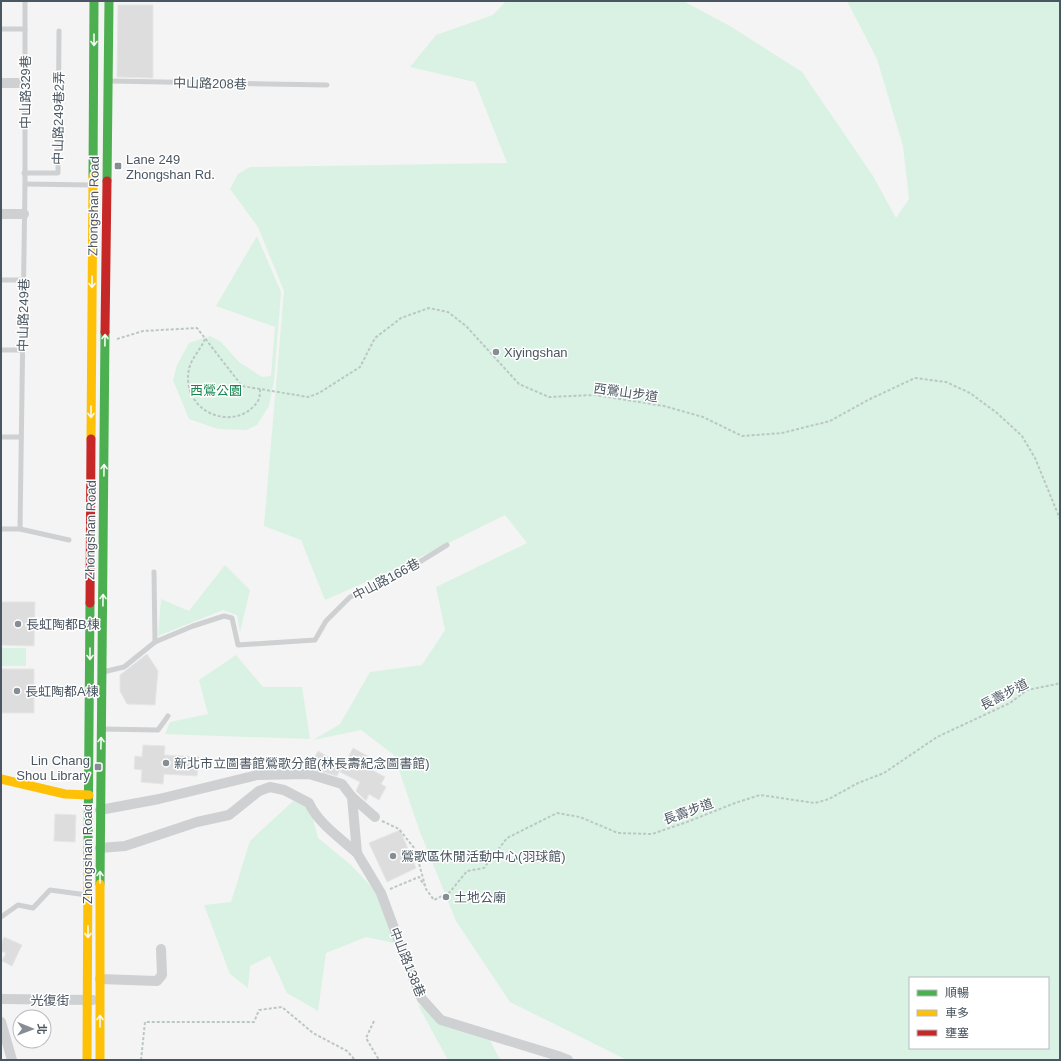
<svg xmlns="http://www.w3.org/2000/svg" width="1061" height="1061" font-family="Helvetica,'Noto Sans TC',sans-serif">
<rect width="100%" height="100%" fill="#f4f4f4"/>
<g fill="#d9f2e3" fill-rule="evenodd">
<path d="M506,1H683L730,26L802,72L873,176L896,218L909,199L903,146L877,59L847,1H1060V1060H627L510,1002L456,921L420,832L394,755L361,730L313,740L340,724L370,672L422,665L445,630L436,587L527,543L505,515L400,567L325,600L301,540L264,526L284,291L258,227L230,189L238,174L250,167L507,163L475,82L410,67L436,35L493,15ZM910,978H1048V1048H910Z"/>
<polygon points="257,236 281,292 274,381 269,406 257,425 246,430 218,429 189,419 173,380 177,365 189,343 210,336 221,342 239,362 262,377 271,376 275,327 216,306"/>
<polygon points="225,565 250,590 240,632 237,615 223,610 158,636 161,599 189,611"/>
<rect x="2" y="648" width="24" height="18"/>
<polygon points="236,655 263,687 302,687 310,739 165,734 170,722 208,714 199,680"/>
<polygon points="293,801 310,808 318,838 351,865 382,898 399,944 366,937 326,953 318,1011 287,993 270,956 250,966 248,988 230,974 204,905 231,902 250,841"/>
<polygon points="418,1005 488,1036 499,1058 504,1060 448,1060"/>
</g>
<g fill="#ddddde" stroke="#e5e6e7">
<polygon points="118,5 153,5 153,78 117,77"/>
<polygon points="1,602 35,602 34,646 1,645"/>
<polygon points="147,654 158,671 155,705 127,704 120,691 120,675"/>
<rect x="1" y="669" width="33" height="44"/>
<polygon points="143,745 165,746 164,755 199,757 197,776 164,774 163,784 141,782 142,770 134,769 135,756 142,757"/>
<polygon points="353,748 373,759 368,768 385,777 381,784 386,787 379,800 369,794 366,801 356,791 360,782 340,772"/>
<polygon points="318,751 342,765 337,776 309,768"/>
<polygon points="55,814 76,815 75,842 54,841"/>
<polygon points="400,830 416,868 387,882 369,843"/>
<polygon points="4,937 22,945 12,966 2,961 6,953 1,951 1,944"/>
</g>
<g fill="none" stroke-linecap="round" stroke-linejoin="round">
<g stroke="#bcc7c4" stroke-width="2" stroke-dasharray="3 2" stroke-linecap="butt">
<polyline points="117,339 143,331 197,328 242,386 308,397 319,393 360,367 375,338 401,318 429,308 448,312 466,326 519,384 549,397 595,395 664,406 703,417 742,436 782,433 830,421 868,400 915,378 946,382 970,393 997,413 1022,436 1035,458 1060,519"/>
<path d="M205,339C201,349 191,359 189,369C180,413 236,434 258,401C260,397 260,393 260,389"/>
<polyline points="1060,583 1060,592"/>
<polyline points="382,821 399,829 415,849 426,889 434,900 450,892 467,871 484,868 507,838 557,813 580,817 618,833 652,834 687,822 735,803 760,795 815,803 829,799 858,783 884,773 937,737 1010,703 1027,690 1057,684 1060,681"/>
<polyline points="390,889 419,877 424,885"/>
<polyline points="374,1021 366,1038 379,1060"/>
<polyline points="141,1060 145,1022 254,1022 259,1010 282,1007 313,1033 347,1051 355,1060"/>
</g>
<g stroke="#ced0d2" stroke-width="5">
<polyline points="1,29 25,29"/>
<polyline points="110,81 327,85"/>
<polyline points="24,173 58,173 59,31"/>
<polyline points="25,184 92,185"/>
<polyline points="1,280 23,280"/>
<polyline points="1,350 22,350"/>
<polyline points="1,437 21,437"/>
<polyline points="1,529 20,529 69,540"/>
<polyline points="20,529 25,184 25,1"/>
<polyline points="154,572 155,642"/>
<polyline points="103,672 124,667 155,642 193,626 224,616 232,618 238,645 315,640 326,621 350,597 400,574 447,545"/>
<polyline points="102,729 158,730 168,716"/>
<polyline points="1,917 18,905 33,908 50,890 87,895"/>
</g>
<g stroke="#ced0d2" stroke-width="10">
<polyline points="1,83 25,83"/>
<polyline points="1,214 24,214"/>
<polyline points="352,797 357,853 381,893 404,955 422,999 441,1020 558,1056 568,1060"/>
<polyline points="100,810 159,799 257,775 309,774 342,784 352,797 375,817"/>
<path d="M100,848L125,846L197,822L229,815L259,791L270,787L284,790L309,803C318,823 341,839 357,853"/>
<polyline points="100,979 157,981 162,975 161,949"/>
<polyline points="1,999 93,1000"/>
<polyline points="1,1022 12,1060"/>
</g>
<g stroke="#4caf50" stroke-width="9">
<polyline points="93,176 94,1"/>
<polyline points="107,181 109,1"/>
<polyline points="88,853 90,603"/>
<polyline points="100,884 105,332"/>
</g>
<g stroke="#ffc107" stroke-width="9">
<polyline points="91,439 93,176"/>
<polyline points="1,779 65,794 89,795"/>
<polyline points="100,884 100,1060"/>
<polyline points="87,1060 88,853"/>
</g>
<g stroke="#c62828" stroke-width="9">
<polyline points="105,332 107,181"/>
<polyline points="90,603 91,439"/>
</g>
</g>
<defs><path id="oneway-shaft" d="M-6 0H5M1.5-3L5.5 0L1.5 3" fill="none" stroke-width="1.6" stroke-linecap="round" stroke-linejoin="round"/></defs>
<g stroke="#f6fbf6">
<use href="#oneway-shaft" transform="translate(94 40) rotate(90)"/>
<use href="#oneway-shaft" transform="translate(92 282) rotate(90)"/>
<use href="#oneway-shaft" transform="translate(105 340) rotate(-89)"/>
<use href="#oneway-shaft" transform="translate(91 412) rotate(90)"/>
<use href="#oneway-shaft" transform="translate(104 470) rotate(-89)"/>
<use href="#oneway-shaft" transform="translate(103 600) rotate(-89)"/>
<use href="#oneway-shaft" transform="translate(90 654) rotate(90)"/>
<use href="#oneway-shaft" transform="translate(101 743) rotate(-89)"/>
<use href="#oneway-shaft" transform="translate(100 877) rotate(-90)"/>
<use href="#oneway-shaft" transform="translate(88 932) rotate(90)"/>
<use href="#oneway-shaft" transform="translate(100 1021) rotate(-90)"/>
</g>
<g fill="#868d94" stroke="#fff" stroke-width="1.5">
<rect x="114" y="162" width="8" height="8" rx="2"/>
<circle cx="496" cy="352" r="4"/>
<circle cx="18" cy="624" r="4"/>
<circle cx="17" cy="691" r="4"/>
<circle cx="166" cy="763" r="4"/>
<rect x="94" y="763" width="8" height="8" rx="2"/>
<circle cx="393" cy="856" r="4"/>
<circle cx="446" cy="897" r="4"/>
</g>
<g text-anchor="middle" stroke-width="3" stroke-linejoin="round" paint-order="stroke">
<g font-size="13" fill="#4a5661" stroke="#fff">
<text transform="translate(210 83) rotate(1)" y="5">中山路208巷</text>
<text transform="translate(25 92) rotate(-90)" y="5">中山路329巷</text>
<text transform="translate(58 118) rotate(-89)" y="5">中山路249巷2弄</text>
<text transform="translate(93 206) rotate(-89)" y="5">Zhongshan Road</text>
<text transform="translate(23 315) rotate(-89)" y="5">中山路249巷</text>
<text transform="translate(626 392) rotate(8)" y="5">西鶯山步道</text>
<text transform="translate(90 530) rotate(-89)" y="5">Zhongshan Road</text>
<text transform="translate(386 579) rotate(-28)" y="5">中山路166巷</text>
<text transform="translate(1004 694) rotate(-27)" y="5">長壽步道</text>
<text transform="translate(688 811) rotate(-20)" y="5">長壽步道</text>
<text transform="translate(87 854) rotate(-90)" y="5">Zhongshan Road</text>
<text transform="translate(408 962) rotate(68)" y="5">中山路138巷</text>
<text x="50" y="1005">光復街</text>
</g>
<g font-size="13" fill="#4a5661" stroke="#fff" text-anchor="start">
<text x="126" y="164">Lane 249<tspan x="126" dy="15">Zhongshan Rd.</tspan></text>
<text x="504" y="357">Xiyingshan</text>
<text x="26" y="629">長虹陶都B棟</text>
<text x="25" y="696">長虹陶都A棟</text>
<text x="90" y="765" text-anchor="end">Lin Chang<tspan x="90" dy="15">Shou Library</tspan></text>
<text x="174" y="768">新北市立圖書館鶯歌分館(林長壽紀念圖書館)</text>
<text x="401" y="861">鶯歌區休閒活動中心(羽球館)</text>
<text x="454" y="902">土地公廟</text>
</g>
<g font-size="13" fill="#17864f" stroke="#fff">
<text x="216" y="395">西鶯公園</text>
</g>
</g>
<rect width="1061" height="1061" fill="none" stroke="#4a5661" stroke-width="4"/>
<rect x="909" y="977" width="140" height="72" fill="#ffffff" stroke="#b7bbc0"/>
<rect x="917" y="990" width="20" height="6" fill="#4caf50" stroke="#b7bbc0"/>
<text x="945" y="997" font-size="12" fill="#4a5661">順暢</text>
<rect x="917" y="1010" width="20" height="6" fill="#ffc107" stroke="#b7bbc0"/>
<text x="945" y="1017" font-size="12" fill="#4a5661">車多</text>
<rect x="917" y="1030" width="20" height="6" fill="#c62828" stroke="#b7bbc0"/>
<text x="945" y="1037" font-size="12" fill="#4a5661">壅塞</text>
<g transform="translate(32 1029) rotate(91)"><circle r="19" fill="#ffffff" stroke="#b7bbc0"/>
<path d="M0-3L7 15L0 10L-7 15Z" fill="#868d94"/>
<text y="-6" font-size="11" font-weight="bold" text-anchor="middle" fill="#4a5661">北</text>
</g>
</svg>
